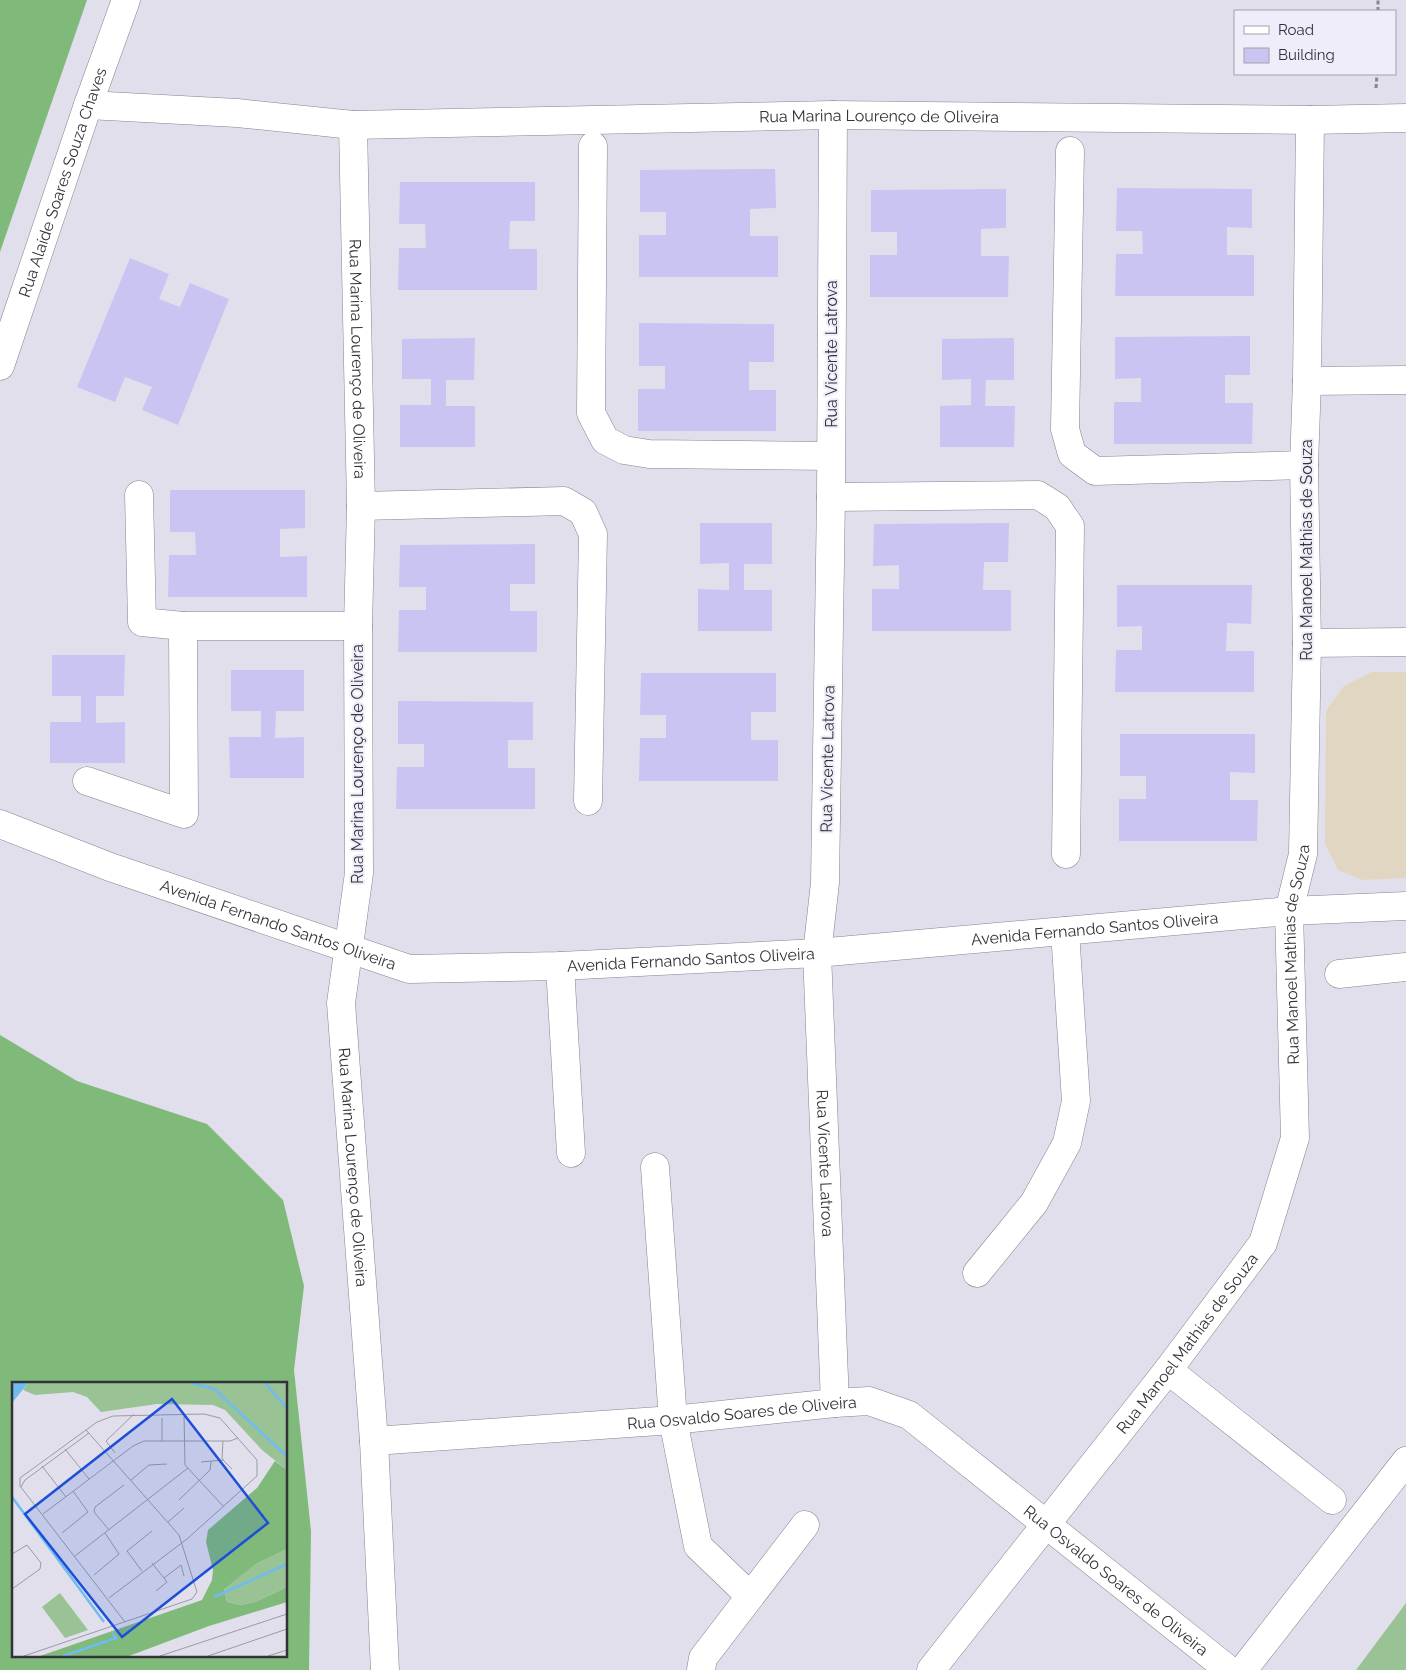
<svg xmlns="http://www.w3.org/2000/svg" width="1406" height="1670" font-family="Raleway,sans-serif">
<rect width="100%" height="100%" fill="#e1dfec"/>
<polygon fill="#e1d6c2" points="1372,672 1406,672 1406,878 1363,880 1338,870 1325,843 1326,711 1344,686"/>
<polygon fill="#99c395" points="1406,1603 1406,1670 1356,1670"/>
<g fill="#80ba7b" fill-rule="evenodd">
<polygon points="0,0 87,0 0,252"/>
<path d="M0,1035L77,1081L207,1124L283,1200L304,1286L294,1370L311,1531L309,1670H0ZM14,1384H286V1656H14Z"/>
</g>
<g fill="#cac4f3">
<polygon points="775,169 776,208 750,209 750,236 778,236 778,277 639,277 639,235 666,235 666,212 640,212 640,170"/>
<polygon points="400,182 535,182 535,221 510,221 509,249 537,249 537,290 398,290 399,248 426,248 425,224 399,224"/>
<polygon points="1117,188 1252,189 1252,228 1227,227 1227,255 1254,255 1254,296 1115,296 1116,254 1143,254 1142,231 1116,231"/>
<polygon points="1006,189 1006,228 981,229 981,256 1009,256 1008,297 870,297 870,255 897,255 897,232 871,232 871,190"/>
<polygon points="130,258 169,274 159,299 180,307 190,283 229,299 178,425 142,410 152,387 125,377 115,402 77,387"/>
<polygon points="639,323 774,324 774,362 749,362 749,390 776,390 776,431 638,431 638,389 665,389 665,366 639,366"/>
<polygon points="1250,336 1250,375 1225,375 1225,403 1253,403 1252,444 1114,444 1114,402 1141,402 1141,378 1115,379 1115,337"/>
<polygon points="475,338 474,380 446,380 446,406 475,406 475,447 400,447 400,405 431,405 431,379 402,379 402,339"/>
<polygon points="1014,338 1014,380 986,380 985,406 1015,406 1014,447 940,447 940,406 971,405 971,379 942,380 942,339"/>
<polygon points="170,490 305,490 305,528 280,529 280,557 307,556 307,597 168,597 169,555 196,555 195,532 170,532"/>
<polygon points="700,523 772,523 772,564 744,564 744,590 772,590 772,631 698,631 698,589 729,590 729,563 700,564"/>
<polygon points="1009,523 1008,562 984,562 983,590 1011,590 1011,631 872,631 872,589 899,589 899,565 873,566 874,524"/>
<polygon points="535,544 535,584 510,584 510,611 537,611 537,652 398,652 399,610 426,610 426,587 399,587 400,545"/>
<polygon points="1117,585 1252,585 1251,624 1227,623 1226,651 1254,651 1254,692 1115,692 1116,650 1142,650 1142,626 1117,627"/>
<polygon points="52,655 125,655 124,696 96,696 96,723 125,722 125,763 50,763 50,722 81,722 81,696 52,696"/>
<polygon points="231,670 304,670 304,711 276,711 275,738 304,737 304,778 230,778 229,737 261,737 261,711 231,711"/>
<polygon points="641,673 776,673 776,712 751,712 751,740 778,740 778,781 639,781 640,738 666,738 666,715 640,715"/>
<polygon points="398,701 533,702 533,740 508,740 508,768 535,768 535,809 396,809 397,767 424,767 424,744 398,744"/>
<polygon points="1120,734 1255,734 1255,773 1230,772 1230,800 1258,800 1257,841 1119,841 1119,799 1146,799 1146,776 1120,776"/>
</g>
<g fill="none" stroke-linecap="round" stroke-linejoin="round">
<g stroke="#85838e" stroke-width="29">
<g id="minor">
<path id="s1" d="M88,105L237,113L353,125L833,115L1310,120L1406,118"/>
<path id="s2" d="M833,115L831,497L825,883L817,953L835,1403"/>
<path id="s3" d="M353,125L361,506L358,626L359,873L341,1003L374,1441L385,1670"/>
<polyline points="593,146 591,413 605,440 624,450 649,454 830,456"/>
<polyline points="1070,151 1065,429 1072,454 1095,471 1304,465"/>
<path id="s4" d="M0,366L88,105L126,0"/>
<polyline points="1307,381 1406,380"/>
<polyline points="139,495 142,622 183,626 358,626"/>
<polyline points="831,497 1038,495 1057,507 1070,526 1066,854"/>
<polyline points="361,506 564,501 583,512 593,534 588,801"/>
<polyline points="1307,643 1406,642"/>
<polyline points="87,781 184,814 183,626"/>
<path id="s5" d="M0,824L110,867L409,969L560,966L817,953L1289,911L1406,906"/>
<polyline points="560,966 571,1153"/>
<polyline points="1339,974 1406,967"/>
<polyline points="655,1167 673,1420 698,1546 750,1596"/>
<polyline points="977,1273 1034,1203 1067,1143 1076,1101 1065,931"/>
<polyline points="1168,1370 1332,1500"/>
<path id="s6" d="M374,1441L673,1420L835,1403L869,1401L909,1415L1229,1670"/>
<polyline points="701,1670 703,1658 805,1525"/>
<path id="s7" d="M931,1670L1168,1370L1263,1243L1295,1138L1289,911L1303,854L1307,643L1304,465L1307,381L1310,120"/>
<polyline points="1243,1670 1406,1461"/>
</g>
</g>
<g stroke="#87858e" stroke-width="3" stroke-dasharray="4 2.5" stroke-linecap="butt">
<polyline points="1378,11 1378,0"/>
<polyline points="1376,88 1377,74"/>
</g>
<use href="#minor" stroke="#fff" stroke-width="28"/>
</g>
<g text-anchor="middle" stroke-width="4" stroke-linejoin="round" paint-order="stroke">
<g font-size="16" fill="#333237" stroke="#eeedf9">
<text dy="6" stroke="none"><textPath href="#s1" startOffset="792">Rua Marina Lourenço de Oliveira</textPath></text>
<text dy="6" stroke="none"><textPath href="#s4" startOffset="194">Rua Alaíde Soares Souza Chaves</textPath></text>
<text transform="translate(831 354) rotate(-90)" y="6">Rua Vicente Latrova</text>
<text dy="6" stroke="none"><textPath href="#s3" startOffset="234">Rua Marina Lourenço de Oliveira</textPath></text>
<text transform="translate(1306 550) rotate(-90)" y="6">Rua Manoel Mathias de Souza</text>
<text transform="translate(827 759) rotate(-89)" y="6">Rua Vicente Latrova</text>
<text transform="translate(357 764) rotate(-90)" y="6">Rua Marina Lourenço de Oliveira</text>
<text dy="6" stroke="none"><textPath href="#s5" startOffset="296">Avenida Fernando Santos Oliveira</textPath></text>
<text dy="6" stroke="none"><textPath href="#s5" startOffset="1121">Avenida Fernando Santos Oliveira</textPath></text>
<text dy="6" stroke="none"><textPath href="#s7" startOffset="835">Rua Manoel Mathias de Souza</textPath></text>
<text dy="6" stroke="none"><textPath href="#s5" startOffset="716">Avenida Fernando Santos Oliveira</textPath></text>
<text dy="6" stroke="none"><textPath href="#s2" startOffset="1049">Rua Vicente Latrova</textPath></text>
<text dy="6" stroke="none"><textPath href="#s3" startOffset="1044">Rua Marina Lourenço de Oliveira</textPath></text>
<text dy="6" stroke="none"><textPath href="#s7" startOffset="415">Rua Manoel Mathias de Souza</textPath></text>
<text dy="6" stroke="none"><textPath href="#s6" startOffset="369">Rua Osvaldo Soares de Oliveira</textPath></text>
<text dy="6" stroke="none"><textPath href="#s6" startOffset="804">Rua Osvaldo Soares de Oliveira</textPath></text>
</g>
</g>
<g transform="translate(12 1382)">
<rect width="275" height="275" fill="#e1dfec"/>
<path d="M16,1H275V88L250,68L213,28L201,23L145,22L89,30L75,15L61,10L23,13L11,8ZM275,167V205L243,220L229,223L215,220L212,206L244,182ZM48,211L76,248L53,256L30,225Z" fill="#99c395"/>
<path d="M263,79L275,88V167L244,182L212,207L215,220L229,223L243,220L275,205V220L197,244L117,274H28L190,218L200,198L201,188L194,160L196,148L245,106Z" fill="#80ba7b"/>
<path d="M0,1H16L0,21Z" fill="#70bbf1"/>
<path fill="none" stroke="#70bbf1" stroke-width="2.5" d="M180,1L202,7L275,74M253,1L275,26M0,115L92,240M202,215L275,182M51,274L104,256L100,250"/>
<path fill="none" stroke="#9b9aa4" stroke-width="1" d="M172,32L173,83L211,124M150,59V36M211,59L210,77L220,87M53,67L77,97M103,71L94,59L122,32M189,80L212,78M30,84L54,115M119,98L137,83L155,82M9,105L13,98L77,51M167,118L198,88L199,80M31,132L121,64L132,59H218L226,56M156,140L172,126M97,148L82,130L83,125L112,103M50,151L76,130L61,109M0,172L15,163L29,181L28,187L0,207M63,174L176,86M140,181L155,200L144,209M130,189L115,169L140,149M82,193L107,172L93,151M152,196L169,183L172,194M97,216L175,157L245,94V78L208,36L192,32L101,34L85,40L8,96V104L113,240M12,274L180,217L185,210L167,153L74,48M148,274L275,232M196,274L275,247M256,274L275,268"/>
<path fill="#1d4ed8" fill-opacity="0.15" stroke="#1d4ed8" stroke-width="2.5" d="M160,17L256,141L110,255L13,132Z"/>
<rect width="275" height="275" fill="none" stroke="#333237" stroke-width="2.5"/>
</g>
<rect x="1234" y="10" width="162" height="65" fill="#eeedf9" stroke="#a3a2ab"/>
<rect x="1244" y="26" width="25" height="8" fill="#ffffff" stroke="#a3a2ab"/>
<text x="1278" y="35" font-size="15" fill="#333237">Road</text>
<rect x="1244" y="48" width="25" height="15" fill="#cac4f3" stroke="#a3a2ab"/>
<text x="1278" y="60" font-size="15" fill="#333237">Building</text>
</svg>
